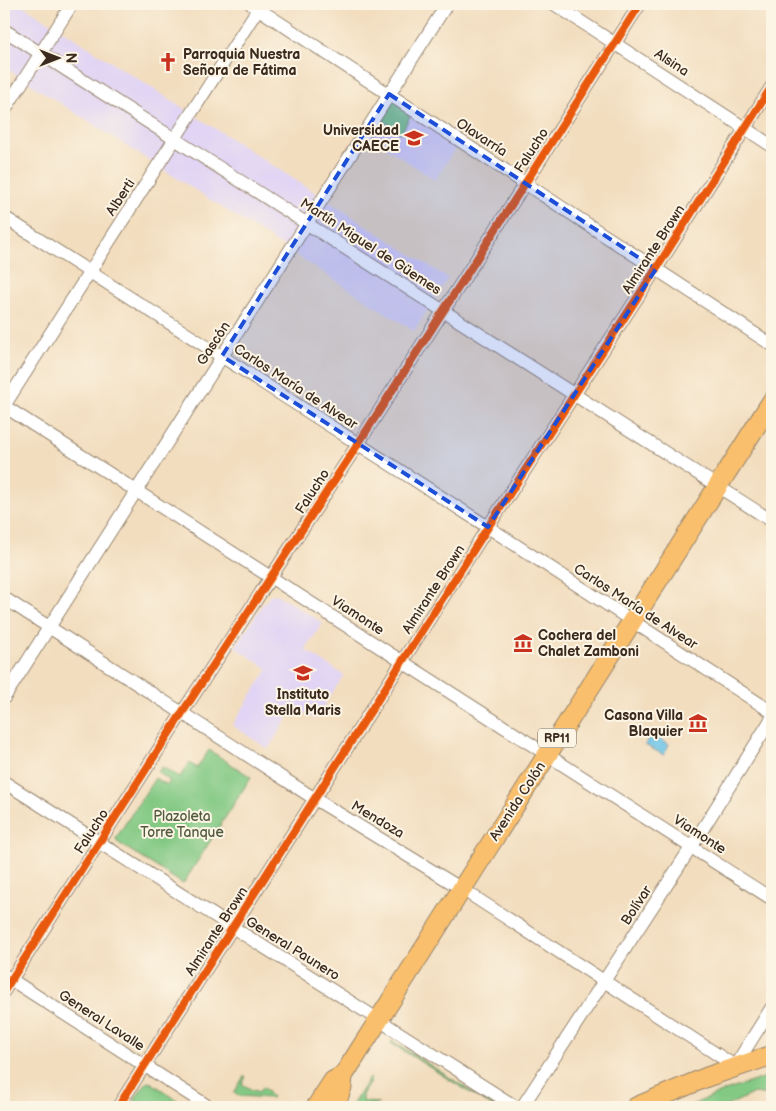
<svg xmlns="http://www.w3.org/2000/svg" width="776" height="1111" font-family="'Balsamiq Sans',sans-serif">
<rect width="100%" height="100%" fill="#fcf5e5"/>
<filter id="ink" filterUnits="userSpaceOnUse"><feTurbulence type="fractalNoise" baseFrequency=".02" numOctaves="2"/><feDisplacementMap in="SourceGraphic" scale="10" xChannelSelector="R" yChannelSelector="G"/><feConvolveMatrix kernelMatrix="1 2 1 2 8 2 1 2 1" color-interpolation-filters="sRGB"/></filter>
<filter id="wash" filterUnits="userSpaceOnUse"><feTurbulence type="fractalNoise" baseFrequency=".0096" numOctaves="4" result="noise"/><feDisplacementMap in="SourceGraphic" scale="20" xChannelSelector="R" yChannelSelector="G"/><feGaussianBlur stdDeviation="1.12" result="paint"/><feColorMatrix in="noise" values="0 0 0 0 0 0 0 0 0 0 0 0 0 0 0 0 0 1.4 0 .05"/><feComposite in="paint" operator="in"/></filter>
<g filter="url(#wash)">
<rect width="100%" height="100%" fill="#f2ddbe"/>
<g fill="#e1d4f4">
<polygon points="4,4 21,4 448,278 414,331 4,67"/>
<polygon points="392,96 460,141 435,180 367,135"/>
<polygon points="276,594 323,623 305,650 344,675 315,719 295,707 268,749 232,725 268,669 235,647 265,601 266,602 270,595"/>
</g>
<g fill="#83c984" stroke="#5f7a51">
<polygon points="392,96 411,115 401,133 378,118"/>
<polygon points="209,750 251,777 183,884 117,842 116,838 155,778 167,785 170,781 158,772 162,767 180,777 189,763 197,768"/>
<polygon points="392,1041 496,1107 493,1107 391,1043"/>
<polygon points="772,1075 772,1089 768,1095 754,1093 725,1107 687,1107 722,1092"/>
<polygon points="244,1076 246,1077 242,1084 254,1091 255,1090 259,1092 262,1087 268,1091 268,1093 272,1097 271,1098 240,1096 234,1093"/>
<polygon points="369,1078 371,1080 362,1095 362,1100 365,1102 379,1103 368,1107 351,1107"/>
<polygon points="147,1082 152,1083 184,1105 137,1103 134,1099"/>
</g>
<polygon fill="#69c2e7" stroke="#527682" points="650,734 669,744 664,755 645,745"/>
</g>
<g filter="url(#ink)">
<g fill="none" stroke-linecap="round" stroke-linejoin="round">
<g stroke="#96846e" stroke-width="14">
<g id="minor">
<polyline points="251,4 772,345"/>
<polyline points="554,4 772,146"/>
<polyline points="4,30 772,521"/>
<polyline points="4,111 72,4"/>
<polyline points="4,217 488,527 772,712"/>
<polyline points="4,406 772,899"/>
<polyline points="4,406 261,4"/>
<polyline points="4,598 315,799 462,889 735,1066 772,1007"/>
<polyline points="4,698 447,4"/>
<polyline points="4,782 516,1107"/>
<polyline points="4,975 209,1107"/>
<polyline points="4,991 182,713 358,444 640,4"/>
<polyline points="118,1107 488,527 656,269 772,86"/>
<polyline points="522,1107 692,846 772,718"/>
</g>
</g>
<g stroke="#96846e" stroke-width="21">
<g id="primary">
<polyline points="316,1107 333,1081 342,1076"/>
<polyline points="335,1107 342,1087 343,1076 772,401"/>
<polyline points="636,1107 707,1077 772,1055"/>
</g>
</g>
<use href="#minor" stroke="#fff" stroke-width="12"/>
<use href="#primary" stroke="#f9bf6c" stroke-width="19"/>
<g stroke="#fcf5e5" stroke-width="11">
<g id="cycleway">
<polyline points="4,991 182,713 358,444 640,4"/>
<polyline points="118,1107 488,527 656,269 772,86"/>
</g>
</g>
<use href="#cycleway" stroke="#e8590c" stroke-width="8"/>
</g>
</g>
<path fill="#1d4ed8" fill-opacity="0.2" stroke="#1d4ed8" stroke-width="4" stroke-dasharray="10 6" stroke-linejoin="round" d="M389,94L656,269L488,527L222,356Z"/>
<defs>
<g id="church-bare" transform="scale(1.5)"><path d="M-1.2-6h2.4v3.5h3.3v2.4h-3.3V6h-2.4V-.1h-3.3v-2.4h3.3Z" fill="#c8321e" stroke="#fcf5e5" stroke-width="2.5" paint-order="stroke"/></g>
<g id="university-bare" transform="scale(1.5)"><path d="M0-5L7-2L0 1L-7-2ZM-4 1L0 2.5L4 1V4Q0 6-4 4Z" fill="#c8321e" stroke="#fcf5e5" stroke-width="2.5" paint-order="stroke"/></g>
<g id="museum-bare" transform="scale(1.5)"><path d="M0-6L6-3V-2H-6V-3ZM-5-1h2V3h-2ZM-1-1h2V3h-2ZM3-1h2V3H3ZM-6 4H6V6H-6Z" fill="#c8321e" stroke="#fcf5e5" stroke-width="2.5" paint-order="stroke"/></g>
</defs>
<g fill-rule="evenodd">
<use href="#church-bare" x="168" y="62"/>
<use href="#university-bare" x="414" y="138"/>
<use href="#museum-bare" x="523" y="643"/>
<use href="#university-bare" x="303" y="673"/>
<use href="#museum-bare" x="698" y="723"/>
</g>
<g text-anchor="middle" stroke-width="4" stroke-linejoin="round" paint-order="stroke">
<rect fill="#fcf5e5" stroke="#75675a" stroke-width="1" x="538" y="728.5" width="38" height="19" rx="4"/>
<g font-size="12" font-weight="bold" fill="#3b2a1e">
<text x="557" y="742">RP11</text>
</g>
<g font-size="14" font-weight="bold" fill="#3b2a1e" stroke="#fcf5e5" text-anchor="start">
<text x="183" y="59">Parroquia Nuestra<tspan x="183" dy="16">Señora de Fátima</tspan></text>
<text x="399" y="135" text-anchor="end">Universidad<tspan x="399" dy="16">CAECE</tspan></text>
<text x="538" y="640">Cochera del<tspan x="538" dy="16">Chalet Zamboni</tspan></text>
<text x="303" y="699" text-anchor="middle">Instituto<tspan x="303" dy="16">Stella Maris</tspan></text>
<text x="683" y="720" text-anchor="end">Casona Villa<tspan x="683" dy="16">Blaquier</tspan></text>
</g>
<g font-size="14" fill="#3b2a1e" stroke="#fcf5e5">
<text transform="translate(672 62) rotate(33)" y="5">Alsina</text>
<text transform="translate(482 137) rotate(33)" y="5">Olavarría</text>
<text transform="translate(531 150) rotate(-57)" y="5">Falucho</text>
<text transform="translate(120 197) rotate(-57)" y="5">Alberti</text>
<text transform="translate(371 246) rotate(33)" y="5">Martín Miguel de Güemes</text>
<text transform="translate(653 249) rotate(-57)" y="5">Almirante Brown</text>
<text transform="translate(213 343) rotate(-57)" y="5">Gascón</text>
<text transform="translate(296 386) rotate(33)" y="5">Carlos María de Alvear</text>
<text transform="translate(312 491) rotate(-57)" y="5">Falucho</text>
<text transform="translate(433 589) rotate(-57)" y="5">Almirante Brown</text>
<text transform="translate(636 606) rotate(33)" y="5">Carlos María de Alvear</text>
<text transform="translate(358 615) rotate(33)" y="5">Viamonte</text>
<text transform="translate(517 801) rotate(-57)" y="5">Avenida Colón</text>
<text transform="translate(378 819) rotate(31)" y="5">Mendoza</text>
<text transform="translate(91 831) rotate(-57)" y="5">Falucho</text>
<text transform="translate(700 834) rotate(33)" y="5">Viamonte</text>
<text transform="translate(636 905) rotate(-57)" y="5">Bolívar</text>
<text transform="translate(216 931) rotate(-57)" y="5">Almirante Brown</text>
<text transform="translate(293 948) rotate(32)" y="5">General Paunero</text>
<text transform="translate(102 1020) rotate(33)" y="5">General Lavalle</text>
</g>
<g font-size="14" fill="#515a3d" stroke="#fcf5e5">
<text x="182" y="821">Plazoleta<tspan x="182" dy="16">Torre Tanque</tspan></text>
</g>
</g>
<rect width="776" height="1111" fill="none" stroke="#fcf5e5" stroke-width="20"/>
<g transform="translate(58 58) rotate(90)" stroke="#fcf5e5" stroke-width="4" paint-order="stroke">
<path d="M0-4L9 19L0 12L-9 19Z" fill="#3b2a1e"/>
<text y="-8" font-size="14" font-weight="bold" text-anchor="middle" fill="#3b2a1e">N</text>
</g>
</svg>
